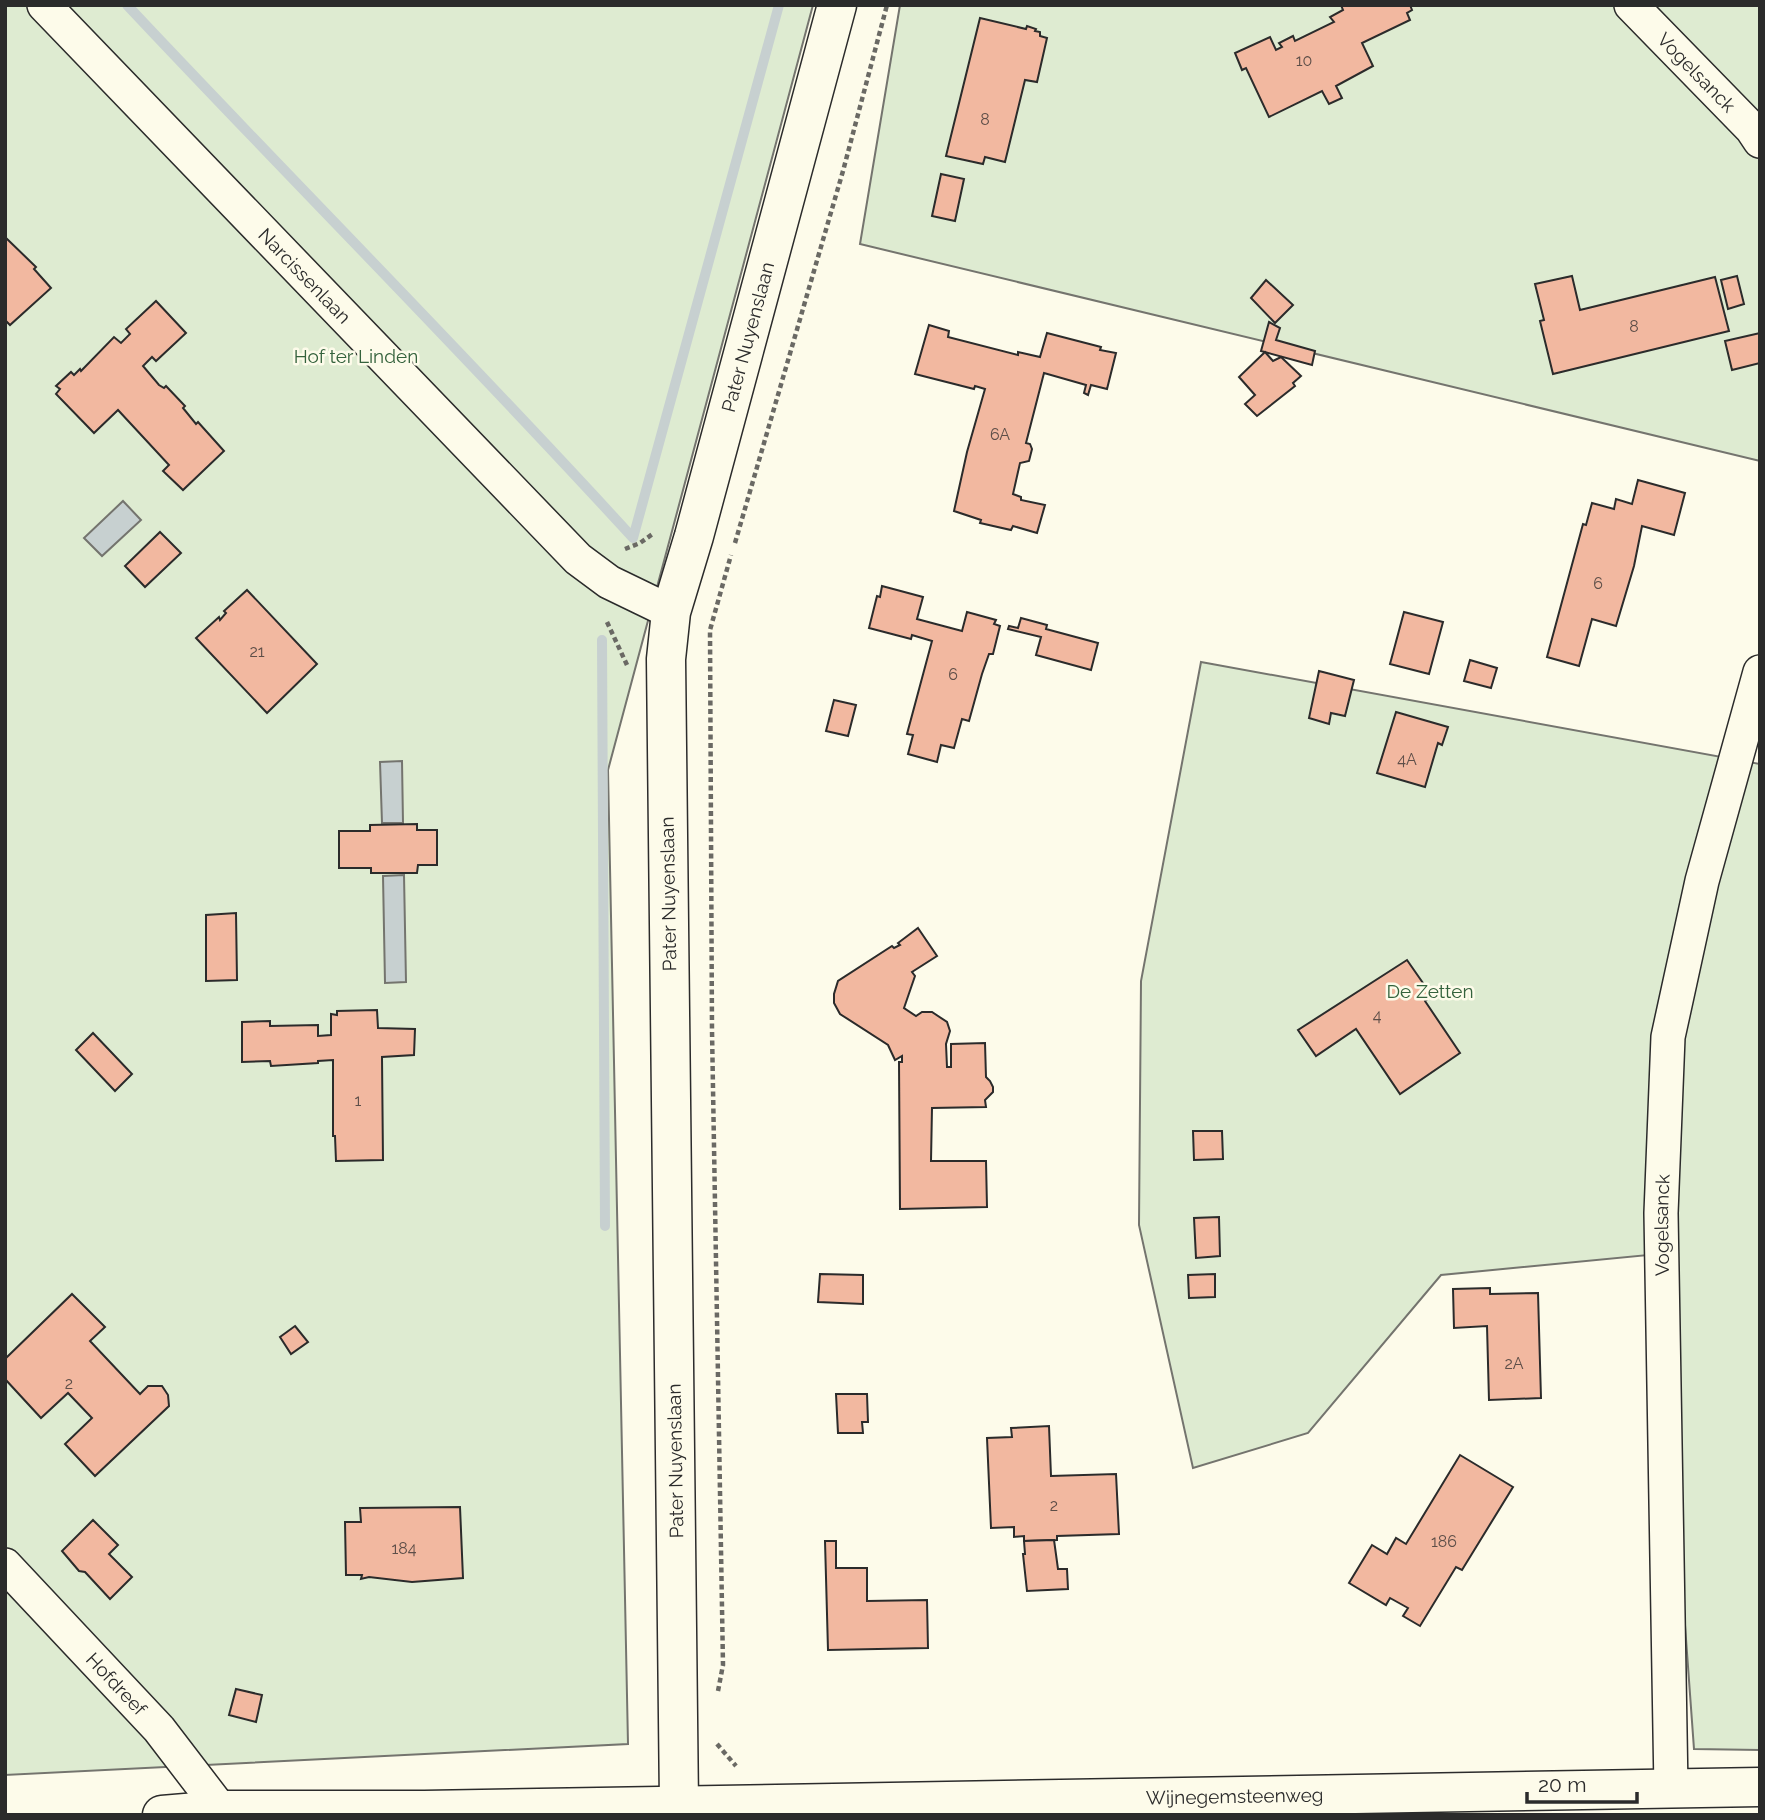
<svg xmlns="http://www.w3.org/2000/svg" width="1765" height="1820" font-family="Raleway,sans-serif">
<rect width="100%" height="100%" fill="#fdfbea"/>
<g fill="#deebd1" stroke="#74746e" stroke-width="2">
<polygon points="5,5 813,5 608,770 628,1744 5,1775"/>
<polygon points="900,5 1760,5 1760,461 860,244"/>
<polygon points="1201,662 1760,764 1760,1750 1694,1749 1658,1254 1441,1275 1308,1433 1193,1468 1139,1225 1141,981"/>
</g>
<g fill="#c7d0d0" stroke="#74746e" stroke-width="2">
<polygon points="123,501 141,520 102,556 84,538"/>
<polygon points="402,761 403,823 382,823 380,762"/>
<polygon points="404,875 406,982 385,983 383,876"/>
</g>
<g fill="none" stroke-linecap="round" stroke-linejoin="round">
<g stroke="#c7d0d0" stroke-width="10">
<path d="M127,5C295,184 468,357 633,538L779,5"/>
<polyline points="602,640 605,1226"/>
</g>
</g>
<g fill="#f2b8a0" stroke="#2b2b2b" stroke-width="2">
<polygon points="1341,5 1410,5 1412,10 1407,13 1410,20 1362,43 1373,66 1336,86 1342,98 1329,104 1322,91 1269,117 1246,68 1242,70 1235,53 1270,37 1276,50 1282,47 1279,43 1293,36 1295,41 1334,22 1330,17 1343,10"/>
<polygon points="980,18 1026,29 1027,26 1036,29 1035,31 1040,32 1040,36 1047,38 1037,82 1025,80 1005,162 985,157 983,164 946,156"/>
<polygon points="941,174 964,179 955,221 932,216"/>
<polygon points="5,237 36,267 34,269 51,288 10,325 5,320"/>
<polygon points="1572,276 1580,310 1715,277 1729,331 1553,374 1540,321 1544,320 1535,284"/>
<polygon points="1737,276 1744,304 1728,309 1721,280"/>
<polygon points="1266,280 1293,305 1275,323 1251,298"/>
<polygon points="156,301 186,333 156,361 152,357 143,366 159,385 164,388 166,386 185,406 183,408 196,424 198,422 224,451 183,490 163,471 169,465 118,410 94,433 56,394 60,389 56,386 71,372 74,375 80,369 81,371 114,337 121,343 130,334 126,329"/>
<polygon points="1269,322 1280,328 1276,340 1315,351 1312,365 1261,351"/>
<polygon points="929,325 949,331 948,337 1018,355 1018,352 1040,357 1047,333 1101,347 1100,350 1116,353 1107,389 1091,385 1088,395 1084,393 1086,385 1044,373 1026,443 1030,444 1032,449 1029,461 1020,463 1013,494 1021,497 1021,500 1045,505 1037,533 1013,526 1011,530 980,523 981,520 954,511 967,452 985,389 975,386 974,389 915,374"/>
<polygon points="1760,333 1760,363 1732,370 1725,341"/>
<polygon points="1265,352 1273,361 1281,357 1301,376 1293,383 1295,386 1257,416 1245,404 1255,395 1239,377"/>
<polygon points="1638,480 1685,493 1674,535 1642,526 1634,566 1616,626 1592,619 1579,666 1547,657 1583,524 1586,525 1592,503 1614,509 1616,499 1632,504"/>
<polygon points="160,532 181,553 145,587 125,566"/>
<polygon points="882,586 923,597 917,619 962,631 967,612 996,620 994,624 1000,626 993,654 989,654 982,674 969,721 962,719 954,748 941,745 937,762 908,754 913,735 907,734 932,641 912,635 911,639 869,628 877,596 880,597"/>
<polygon points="247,590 317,664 267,713 196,638 219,617 220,620 226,613 224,611"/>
<polygon points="1404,612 1443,622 1429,674 1390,664"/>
<polygon points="1021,618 1047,625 1046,629 1098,643 1091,670 1036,655 1041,637 1008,629 1009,626 1018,628"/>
<polygon points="1470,660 1497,668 1491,688 1464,681"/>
<polygon points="1319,671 1354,680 1345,716 1331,713 1329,724 1309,718"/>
<polygon points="834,700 856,705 848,736 826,731"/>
<polygon points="1396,712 1448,727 1442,745 1438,743 1425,787 1377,773"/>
<polygon points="417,824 417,830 437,830 437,865 418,865 417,873 371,873 371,868 339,868 339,831 370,831 370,825"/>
<polygon points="236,913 237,980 206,981 206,915"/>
<polygon points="918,928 937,956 912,972 915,976 904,1008 916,1016 922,1012 932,1012 947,1022 950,1031 946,1044 947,1067 951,1067 951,1044 985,1043 986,1077 990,1081 993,1087 993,1092 985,1100 986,1107 932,1108 931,1161 986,1161 987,1207 900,1209 899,1062 902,1062 902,1056 895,1060 888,1045 840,1014 834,1003 834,994 838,981 892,946 894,948 900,945 898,943"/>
<polygon points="1407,960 1432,996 1425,1001 1460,1053 1400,1094 1356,1029 1316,1056 1298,1030"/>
<polygon points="377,1010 378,1028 415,1029 414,1055 382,1057 383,1160 336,1161 335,1136 333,1136 333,1060 318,1061 318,1063 271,1066 270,1061 242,1062 242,1022 270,1021 270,1026 318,1025 318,1036 331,1035 331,1014 337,1015 337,1011"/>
<polygon points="93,1033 132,1074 115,1091 76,1050"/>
<polygon points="1193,1131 1222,1131 1223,1159 1194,1160"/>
<polygon points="1219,1217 1220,1256 1196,1258 1194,1218"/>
<polygon points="820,1274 863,1275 863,1304 818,1302"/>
<polygon points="1215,1274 1215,1297 1189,1298 1188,1275"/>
<polygon points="1490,1288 1490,1294 1538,1293 1541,1398 1489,1400 1487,1326 1454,1328 1453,1289"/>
<polygon points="72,1294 105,1327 90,1341 140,1394 148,1386 162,1386 168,1395 169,1406 95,1476 65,1444 92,1418 68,1393 41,1418 5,1379 5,1359"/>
<polygon points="295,1326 308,1342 291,1354 280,1337"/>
<polygon points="836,1394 867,1394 868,1422 862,1422 863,1433 838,1433"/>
<polygon points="1049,1426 1051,1476 1116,1474 1119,1534 1057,1536 1057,1540 1024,1541 1024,1536 1014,1537 1014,1527 991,1528 987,1438 1012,1437 1011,1428"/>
<polygon points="1460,1455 1513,1487 1462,1570 1456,1567 1420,1626 1403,1616 1408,1608 1390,1598 1386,1605 1349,1583 1372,1545 1387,1554 1396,1538 1406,1544"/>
<polygon points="460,1507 463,1578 412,1582 369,1577 361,1579 362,1575 346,1575 345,1522 361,1522 360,1508"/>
<polygon points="93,1520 118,1545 109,1554 132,1577 110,1599 85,1572 79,1571 62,1551"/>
<polygon points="1054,1540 1058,1569 1067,1569 1068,1589 1027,1591 1023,1554 1025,1554 1024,1541"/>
<polygon points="825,1541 836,1541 836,1568 867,1568 867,1601 927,1600 928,1648 828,1650"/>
<polygon points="236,1689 262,1695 256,1722 229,1715"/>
</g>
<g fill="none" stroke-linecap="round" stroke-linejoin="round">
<g stroke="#2b2b2b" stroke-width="36">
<g id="minor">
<path id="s1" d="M44,5L578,559L609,582L671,612"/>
<path id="s2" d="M1631,5L1752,129L1760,141"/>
<path id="s3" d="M5,1565L159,1729L221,1810"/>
<path id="s4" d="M1671,1789L1661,1213L1668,1037L1702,881L1760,672"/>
</g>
</g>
<g stroke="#2b2b2b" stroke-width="41">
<g id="tertiary">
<path id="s5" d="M679,1805L666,659L671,612L694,536L837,5"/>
<path id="s6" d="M162,1815L221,1810H424L1760,1787"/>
</g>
</g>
<g stroke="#6a6964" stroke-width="4.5" stroke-dasharray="5 3.5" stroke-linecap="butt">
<polyline points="735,543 843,171 887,5"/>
<polyline points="625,549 640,543 654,533"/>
<polyline points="607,622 627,665"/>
<polyline points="718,1691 723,1665 712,1030 710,630 731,555"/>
<polyline points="717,1744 736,1766"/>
</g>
<use href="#minor" stroke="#fdfbea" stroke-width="33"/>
<use href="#tertiary" stroke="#fdfbea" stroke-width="38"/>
</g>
<g text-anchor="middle" stroke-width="5" stroke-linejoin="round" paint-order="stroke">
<g font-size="16" fill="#5d4e48">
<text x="1304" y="66">10</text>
<text x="985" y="125">8</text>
<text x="1634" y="332">8</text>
<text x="1000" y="440">6A</text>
<text x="1598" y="589">6</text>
<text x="257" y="657">21</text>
<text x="953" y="680">6</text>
<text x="1407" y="765">4A</text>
<text x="1377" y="1021">4</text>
<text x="358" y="1106">1</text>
<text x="1514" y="1369">2A</text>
<text x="69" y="1389">2</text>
<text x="1054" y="1511">2</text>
<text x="1444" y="1547">186</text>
<text x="404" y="1554">184</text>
</g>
<g font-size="19" fill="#2b2b2b" stroke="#fdfbea">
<text dy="7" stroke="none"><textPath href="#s2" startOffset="94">Vogelsanck</textPath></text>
<text dy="7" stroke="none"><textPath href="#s1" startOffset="376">Narcissenlaan</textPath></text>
<text dy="7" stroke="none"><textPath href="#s5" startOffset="1479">Pater Nuyenslaan</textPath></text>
<text transform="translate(668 894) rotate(-91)" y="7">Pater Nuyenslaan</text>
<text dy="7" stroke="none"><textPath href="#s4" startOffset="564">Vogelsanck</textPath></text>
<text transform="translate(675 1461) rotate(-91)" y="7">Pater Nuyenslaan</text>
<text dy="7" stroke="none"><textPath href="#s3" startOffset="163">Hofdreef</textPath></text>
<text dy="7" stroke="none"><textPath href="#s6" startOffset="1073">Wijnegemsteenweg</textPath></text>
</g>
<g font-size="19" fill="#34623c" stroke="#fdfbea">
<text x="356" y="363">Hof ter Linden</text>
<text x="1430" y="998">De Zetten</text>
</g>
</g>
<rect width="1765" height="1820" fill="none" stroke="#2b2b2b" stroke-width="14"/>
<path d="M1527 1792v10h110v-10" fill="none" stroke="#2b2b2b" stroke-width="3.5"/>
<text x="1538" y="1792" font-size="21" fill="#2b2b2b" stroke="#fdfbea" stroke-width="5" paint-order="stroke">20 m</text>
</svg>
